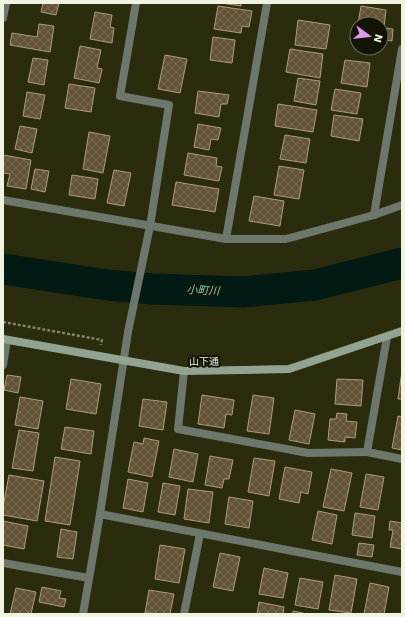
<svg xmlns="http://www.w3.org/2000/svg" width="405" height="617" font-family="'Work Sans','Noto Sans JP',sans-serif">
<defs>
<pattern id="building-cross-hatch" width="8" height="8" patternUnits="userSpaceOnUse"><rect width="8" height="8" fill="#635336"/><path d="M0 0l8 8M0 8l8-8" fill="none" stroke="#7a6c53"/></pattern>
</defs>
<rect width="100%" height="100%" fill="#2b2c0e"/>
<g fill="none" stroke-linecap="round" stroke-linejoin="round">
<polyline stroke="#011a13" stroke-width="31" points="3,269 107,285 152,289 243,292 315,285 402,263"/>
</g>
<g fill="url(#building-cross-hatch)" stroke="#ad9b7c">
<polygon points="43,3 59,3 56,15 41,12"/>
<polygon points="221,3 241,3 241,6"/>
<polygon points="218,6 252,11 249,27 242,26 241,33 214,29"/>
<polygon points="361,6 386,10 384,28 393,29 392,41 381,39 381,24 358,24"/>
<polygon points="95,12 112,15 110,27 114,28 112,43 90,39"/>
<polygon points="298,20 330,25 326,49 295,45"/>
<polygon points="39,24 54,26 50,52 10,45 12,33 37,37"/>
<polygon points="213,37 235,40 232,63 210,60"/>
<polygon points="80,46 101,50 97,68 102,69 99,83 74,78"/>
<polygon points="290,49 323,54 320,78 286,72"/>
<polygon points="165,55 187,59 180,93 158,89"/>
<polygon points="33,58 48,60 44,85 28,82"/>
<polygon points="345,60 370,63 367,87 341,83"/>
<polygon points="298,78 320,81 316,105 294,101"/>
<polygon points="69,84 95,88 91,112 65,108"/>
<polygon points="335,89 361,93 357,114 331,110"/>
<polygon points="198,91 229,95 227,104 221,104 219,117 195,113"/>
<polygon points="27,92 45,95 40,119 23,116"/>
<polygon points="278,104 317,110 313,132 275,126"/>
<polygon points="334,115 363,119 359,141 331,136"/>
<polygon points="198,124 221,128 218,140 211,139 209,150 194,147"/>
<polygon points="20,126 37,129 32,153 15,149"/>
<polygon points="89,132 110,136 103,173 83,169"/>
<polygon points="285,135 310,139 306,163 280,159"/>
<polygon points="188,153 217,158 216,166 222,167 219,181 184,175"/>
<polygon points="3,155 31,160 26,189 7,186 10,174 3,173"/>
<polygon points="279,166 304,170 299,199 274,195"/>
<polygon points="35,169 49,171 45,192 31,189"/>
<polygon points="114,170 131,173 124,206 107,203"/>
<polygon points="72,175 98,179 95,199 69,195"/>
<polygon points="176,182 219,189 215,212 172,205"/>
<polygon points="254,196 284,201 280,226 249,221"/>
<polygon points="402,371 402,399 398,399"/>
<polygon points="7,375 21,377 18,393 4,390"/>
<polygon points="71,379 101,384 96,414 66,409"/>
<polygon points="337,379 363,380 361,406 335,404"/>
<polygon points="202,395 234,400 232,415 226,414 224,428 198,424"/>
<polygon points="253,395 274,398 269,434 247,431"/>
<polygon points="20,397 43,401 38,429 15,425"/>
<polygon points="143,399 167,402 163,430 139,426"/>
<polygon points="295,410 315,414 309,444 289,440"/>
<polygon points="337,413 347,414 346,421 357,422 355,438 345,437 345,442 328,440 330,419 336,419"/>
<polygon points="398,416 402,417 402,450 392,448"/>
<polygon points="65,427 94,431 91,454 61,449"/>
<polygon points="19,430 39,433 33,471 12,468"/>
<polygon points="144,438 159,441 152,477 128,472 134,442 143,444"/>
<polygon points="174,449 198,454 193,482 169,477"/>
<polygon points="210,456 233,460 229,479 224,479 222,488 205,485"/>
<polygon points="55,457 80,461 70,525 45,521"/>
<polygon points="254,458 275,461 269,496 248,492"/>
<polygon points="285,467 312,472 308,494 301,492 299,503 279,499"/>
<polygon points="331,469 352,473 344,511 323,507"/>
<polygon points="366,474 384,477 378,510 360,507"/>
<polygon points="9,475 44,481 37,521 3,515 3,507"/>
<polygon points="128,479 148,483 143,512 123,508"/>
<polygon points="163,483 180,486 175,515 158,512"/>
<polygon points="188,489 213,492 209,523 184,519"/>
<polygon points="229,497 253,501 249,528 225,524"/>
<polygon points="318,511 337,515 332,544 312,540"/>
<polygon points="355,513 375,516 372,538 352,535"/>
<polygon points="3,521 28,526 24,549 3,545"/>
<polygon points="390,521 402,523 402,549 390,547 393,530 389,530"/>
<polygon points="61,529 77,532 73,559 57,557"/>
<polygon points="359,543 374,545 372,557 357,555"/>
<polygon points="160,545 185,549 179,583 155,579"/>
<polygon points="220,553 240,557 233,591 213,587"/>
<polygon points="264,568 288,573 283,598 259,594"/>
<polygon points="335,575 357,579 351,613 329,610"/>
<polygon points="300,578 323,582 318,609 295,605"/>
<polygon points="370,583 389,587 384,614 364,614"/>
<polygon points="42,587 61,591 59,598 66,599 64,607 39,602"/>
<polygon points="16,588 36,592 31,614 10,614"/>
<polygon points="149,590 174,594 170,614 145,613"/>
<polygon points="259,602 284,607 283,614 257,614"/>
<polygon points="293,611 307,614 293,614"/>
</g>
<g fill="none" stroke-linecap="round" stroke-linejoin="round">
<polyline stroke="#82836a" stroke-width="2.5" stroke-dasharray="3 2" stroke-linecap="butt" points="3,322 102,340 101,345"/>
<g stroke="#6d776c" stroke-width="8">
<polyline points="3,18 6,3"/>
<polyline points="3,200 226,239 286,239 374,215 402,205"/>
<polyline points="374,215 402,49"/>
<polyline points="226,239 267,3"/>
<polyline points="387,337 367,452 402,459"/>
<polyline points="3,365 7,340"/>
<polyline points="184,371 178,429 308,453 367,452"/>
<polyline points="100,514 402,572"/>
<polyline points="3,563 89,578"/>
<polyline points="83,614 100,514 128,332 150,226 169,105 120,96 136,3"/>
<polyline points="184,614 200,534"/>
</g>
<polyline stroke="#93a391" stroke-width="8" points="3,339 184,371 289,369 402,331"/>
</g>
<g text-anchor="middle" stroke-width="4" stroke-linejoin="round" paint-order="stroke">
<g font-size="10" fill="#f1f3e1" stroke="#131407">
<text transform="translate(204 361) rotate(-1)" y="4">山下通</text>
</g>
<g font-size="11" font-style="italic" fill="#7fd4bb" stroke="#131407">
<text transform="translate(203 290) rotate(3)" y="4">小町川</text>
</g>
</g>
<rect width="405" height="617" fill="none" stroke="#f1f3e1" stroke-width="8"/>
<g transform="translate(369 36) rotate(105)"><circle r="19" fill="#131407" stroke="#6c6d5e"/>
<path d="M0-3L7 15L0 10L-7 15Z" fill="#df98f1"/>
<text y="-6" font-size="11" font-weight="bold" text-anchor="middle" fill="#f1f3e1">N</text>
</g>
</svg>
